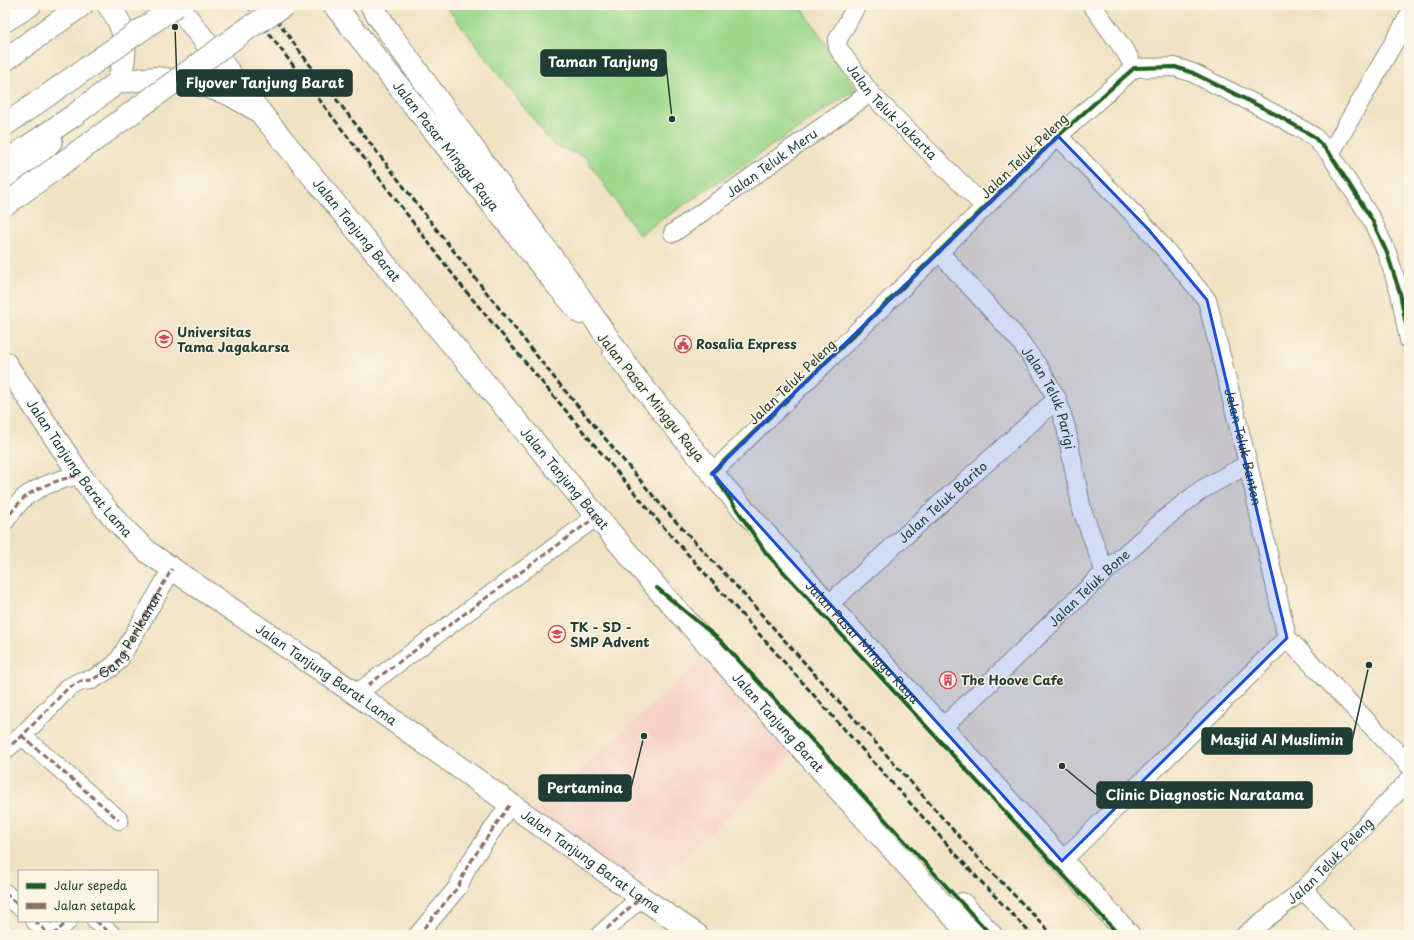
<svg xmlns="http://www.w3.org/2000/svg" width="1414" height="940" font-family="'Playpen Sans',sans-serif">
<rect width="100%" height="100%" fill="#fcf5e5"/>
<filter id="ink" filterUnits="userSpaceOnUse"><feTurbulence type="fractalNoise" baseFrequency=".025" numOctaves="2"/><feDisplacementMap in="SourceGraphic" scale="8" xChannelSelector="R" yChannelSelector="G"/><feConvolveMatrix kernelMatrix="1 2 1 2 8 2 1 2 1" color-interpolation-filters="sRGB"/></filter>
<filter id="wash" filterUnits="userSpaceOnUse"><feTurbulence type="fractalNoise" baseFrequency=".012" numOctaves="4" result="noise"/><feDisplacementMap in="SourceGraphic" scale="16" xChannelSelector="R" yChannelSelector="G"/><feGaussianBlur stdDeviation="0.9" result="paint"/><feColorMatrix in="noise" values="0 0 0 0 0 0 0 0 0 0 0 0 0 0 0 0 0 1.4 0 .05"/><feComposite in="paint" operator="in"/></filter>
<g filter="url(#wash)">
<rect width="100%" height="100%" fill="#f1e2c4"/>
<polygon fill="#f7d1c7" points="709,653 803,746 646,892 532,815"/>
<polygon fill="#9dd88c" stroke="#5e8a60" points="445,5 800,5 857,91 856,93 853,91 639,235 585,157 553,145"/>
</g>
<g filter="url(#ink)">
<g fill="none" stroke-linecap="round" stroke-linejoin="round">
<g stroke="#88907c" stroke-width="20">
<g id="minor">
<path id="s1" d="M857,5L837,41L838,48L870,93L985,207"/>
<polyline points="1092,5 1127,54 1134,68"/>
<path id="s2" d="M1058,136L1148,229L1207,300L1248,464L1287,638L1409,765"/>
<polyline points="1330,154 1409,16"/>
<path id="s3" d="M673,233L870,93"/>
<path id="s4" d="M939,252L1019,340L1040,369L1057,399L1066,428L1082,510L1105,572"/>
<polyline points="712,473 1058,136 1134,68 1175,67 1193,73 1275,114 1313,136 1330,154 1372,220 1387,253 1400,293 1409,340"/>
<path d="M5,521C11,513 17,504 25,497C41,485 61,479 80,475"/>
<path id="s5" d="M828,605L1057,399"/>
<polyline points="356,694 597,516"/>
<path id="s6" d="M942,728L1105,572L1167,517L1201,490L1248,464"/>
<polyline points="22,736 119,820"/>
<polyline points="5,750 22,736 68,688 81,681 92,680 112,667 119,660 172,569"/>
<polyline points="1062,861 1287,638"/>
<polyline points="1303,890 1347,935"/>
<polyline points="5,893 19,906"/>
<polyline points="35,921 50,935"/>
<polyline points="96,921 112,935"/>
<polyline points="53,935 68,921"/>
<polyline points="418,935 458,887 467,867 510,804"/>
<polyline points="600,935 641,897"/>
<path id="s7" d="M1245,935L1303,890L1409,780"/>
</g>
</g>
<g stroke="#88907c" stroke-width="24">
<g id="tertiary">
<path id="s8" d="M5,363L80,475L106,509L128,533L149,553L356,694L641,897L697,935"/>
</g>
</g>
<g stroke="#88907c" stroke-width="24">
<g id="primary">
<path id="s9" d="M177,5L259,111L398,280L657,588L970,935"/>
<path id="s10" d="M334,5L555,283L581,313"/>
<path id="s11" d="M614,351L716,478L828,605L942,728L1129,935"/>
<polyline points="962,904 991,935"/>
</g>
</g>
<g stroke="#88907c" stroke-width="24">
<g id="trunk">
<path d="M108,5C128,28 128,54 118,82"/>
<polyline points="371,5 391,35 564,274 627,366"/>
<polyline points="5,21 30,5"/>
<polyline points="5,162 73,116 118,82 155,78 191,82 227,93 259,111"/>
<polyline points="5,195 22,174 51,141"/>
</g>
</g>
<g stroke="#88907c" stroke-width="24">
<polyline id="motorway" points="5,60 82,5"/>
</g>
<use href="#minor" stroke="#fff" stroke-width="18"/>
<use href="#tertiary" stroke="#fff" stroke-width="22"/>
<use href="#primary" stroke="#fff" stroke-width="22"/>
<use href="#trunk" stroke="#fff" stroke-width="22"/>
<use href="#motorway" stroke="#fff" stroke-width="22"/>
<g stroke="#1f3d34" stroke-width="3" stroke-dasharray="6 3" stroke-linecap="butt">
<polyline points="247,5 464,289 659,522 970,870 1032,935"/>
<polyline points="266,5 306,60 441,235 556,380 666,511 738,588 980,860 1053,935"/>
</g>
<g stroke="#88907c" stroke-width="24" stroke-linecap="butt">
<polyline id="trunk-bridge" points="5,205 247,29 285,5"/>
</g>
<g stroke="#88907c" stroke-width="24" stroke-linecap="butt">
<polyline id="motorway-bridge" points="5,125 177,5"/>
</g>
<use href="#trunk-bridge" stroke="#fff" stroke-width="22"/>
<use href="#motorway-bridge" stroke="#fff" stroke-width="22"/>
<g stroke="#8d6e63" stroke-width="3" stroke-dasharray="6 3" stroke-linecap="butt">
<path d="M5,521C11,513 17,504 25,497C41,485 61,479 80,475"/>
<polyline points="368,685 597,516"/>
<polyline points="22,736 119,820"/>
<path id="s12" d="M5,750L22,736L68,688L81,681L92,680L112,667L119,660L172,569"/>
<polyline points="5,893 19,906"/>
<polyline points="35,921 50,935"/>
<polyline points="96,921 112,935"/>
<polyline points="53,935 68,921"/>
<polyline points="418,935 458,887 467,867 510,804"/>
<polyline points="600,935 641,897"/>
</g>
<g stroke="#fcf5e5" stroke-width="6">
<g id="cycleway">
<polyline points="712,473 1058,136 1134,68 1175,67 1193,73 1275,114 1313,136 1330,154 1372,220 1387,253 1400,293 1409,340"/>
<polyline points="716,478 766,553 1119,935"/>
<polyline points="657,588 721,641 991,935"/>
</g>
</g>
<use href="#cycleway" stroke="#1b5e20" stroke-width="4"/>
</g>
</g>
<path fill="#1d4ed8" fill-opacity="0.2" stroke="#1d4ed8" stroke-width="3" stroke-linejoin="round" d="M1058,136L1148,229L1207,300L1287,638L1062,861L712,473Z"/>
<defs>
<g id="university-ring" transform="scale(0.9)"><circle r="9.5" fill="#fcf5e5" stroke="#d1495b" stroke-width="1.5"/><path d="M0-5L7-2L0 1L-7-2ZM-4 1L0 2.5L4 1V4Q0 6-4 4Z" fill="#d1495b"/></g>
<g id="civic-ring" transform="scale(0.9)"><circle r="9.5" fill="#fcf5e5" stroke="#d1495b" stroke-width="1.5"/><path d="M-.6-6.5H3V-4.5H.6V-3L4-1V1h2V6H-6V1h2V-1L-.6-3ZM-1.2 2.5V6h2.4V2.5Z" fill="#d1495b"/></g>
<g id="school-ring" transform="scale(0.9)"><circle r="9.5" fill="#fcf5e5" stroke="#d1495b" stroke-width="1.5"/><path d="M0-5L7-2L0 1L-7-2ZM-4 1L0 2.5L4 1V4Q0 6-4 4Z" fill="#d1495b"/></g>
<g id="building-ring" transform="scale(0.9)"><circle r="9.5" fill="#fcf5e5" stroke="#d1495b" stroke-width="1.5"/><path d="M-4-6H4V6H1V3H-1V6H-4ZM-2.5-4.3h1.7v1.8h-1.7ZM.8-4.3h1.7v1.8H.8ZM-2.5-1h1.7V.8h-1.7ZM.8-1h1.7V.8H.8Z" fill="#d1495b"/></g>
</defs>
<g fill-rule="evenodd">
<use href="#university-ring" x="164" y="339"/>
<use href="#civic-ring" x="683" y="344"/>
<use href="#school-ring" x="557" y="634"/>
<use href="#building-ring" x="948" y="680"/>
</g>
<g text-anchor="middle" stroke-width="3" stroke-linejoin="round" paint-order="stroke">
<g font-size="13" fill="#1f3d34" stroke="#fcf5e5">
<text dy="5" stroke="none"><textPath href="#s1" startOffset="132">Jalan Teluk Jakarta</textPath></text>
<text dy="5" stroke="none"><textPath href="#s10" startOffset="180">Jalan Pasar Minggu Raya</textPath></text>
<text transform="translate(1024 156) rotate(-44)" y="5">Jalan Teluk Peleng</text>
<text dy="5" stroke="none"><textPath href="#s3" startOffset="121">Jalan Teluk Meru</textPath></text>
<text dy="5" stroke="none"><textPath href="#s9" startOffset="288">Jalan Tanjung Barat</textPath></text>
<text transform="translate(792 382) rotate(-44)" y="5">Jalan Teluk Peleng</text>
<text transform="translate(651 397) rotate(51)" y="5">Jalan Pasar Minggu Raya</text>
<text dy="5" stroke="none"><textPath href="#s4" startOffset="185">Jalan Teluk Parigi</textPath></text>
<text dy="5" stroke="none"><textPath href="#s2" startOffset="373">Jalan Teluk Banten</textPath></text>
<text dy="5" stroke="none"><textPath href="#s8" startOffset="129">Jalan Tanjung Barat Lama</textPath></text>
<text dy="5" stroke="none"><textPath href="#s9" startOffset="612">Jalan Tanjung Barat</textPath></text>
<text dy="5" stroke="none"><textPath href="#s5" startOffset="154">Jalan Teluk Barito</textPath></text>
<text dy="5" stroke="none"><textPath href="#s6" startOffset="203">Jalan Teluk Bone</textPath></text>
<text dy="5" stroke="none"><textPath href="#s12" startOffset="175">Gang Perikanan</textPath></text>
<text dy="5" stroke="none"><textPath href="#s11" startOffset="383">Jalan Pasar Minggu Raya</textPath></text>
<text dy="5" stroke="none"><textPath href="#s8" startOffset="454">Jalan Tanjung Barat Lama</textPath></text>
<text dy="5" stroke="none"><textPath href="#s9" startOffset="936">Jalan Tanjung Barat</textPath></text>
<text dy="5" stroke="none"><textPath href="#s7" startOffset="113">Jalan Teluk Peleng</textPath></text>
<text dy="5" stroke="none"><textPath href="#s8" startOffset="778">Jalan Tanjung Barat Lama</textPath></text>
</g>
<g font-size="13" font-weight="bold" fill="#1f3d34" stroke="#fcf5e5" text-anchor="start">
<text x="177" y="337">Universitas<tspan x="177" dy="15">Tama Jagakarsa</tspan></text>
<text x="696" y="349">Rosalia Express</text>
<text x="570" y="632">TK - SD -<tspan x="570" dy="15">SMP Advent</tspan></text>
<text x="961" y="685">The Hoove Cafe</text>
</g>
</g>
<path fill="none" stroke="#1f3d34" stroke-width="1.5" d="M672 119L666 63M175 27L177 83M1369 665L1352 741M644 736L631 788M1062 766L1097 795"/>
<g fill="#1f3d34" stroke="#fcf5e5" stroke-width="1.5">
<circle cx="672" cy="119" r="4"/>
<circle cx="175" cy="27" r="4"/>
<circle cx="1369" cy="665" r="4"/>
<circle cx="644" cy="736" r="4"/>
<circle cx="1062" cy="766" r="4"/>
</g>
<g fill="#1f3d34" stroke="#1f3d34" stroke-width="1.5">
<rect x="541" y="50" width="125" height="26" rx="4"/>
<rect x="177" y="70" width="175" height="26" rx="4"/>
<rect x="1202" y="728" width="150" height="26" rx="4"/>
<rect x="539" y="775" width="92" height="26" rx="4"/>
<rect x="1097" y="782" width="215" height="26" rx="4"/>
</g>
<g font-size="14" text-anchor="middle" font-weight="bold" fill="#fff">
<text x="603" y="67">Taman Tanjung</text>
<text x="265" y="88">Flyover Tanjung Barat</text>
<text x="1277" y="745">Masjid Al Muslimin</text>
<text x="585" y="793">Pertamina</text>
<text x="1205" y="800">Clinic Diagnostic Naratama</text>
</g>
<rect width="1414" height="940" fill="none" stroke="#fcf5e5" stroke-width="20"/>
<rect x="18" y="870" width="140" height="52" fill="#fcf5e5" stroke="#a4ab9e"/>
<rect x="26" y="883" width="20" height="6" fill="#1b5e20" stroke="#a4ab9e"/>
<text x="54" y="890" font-size="12" fill="#1f3d34">Jalur sepeda</text>
<rect x="26" y="903" width="20" height="6" fill="#8d6e63" stroke="#a4ab9e"/>
<text x="54" y="910" font-size="12" fill="#1f3d34">Jalan setapak</text>
</svg>
